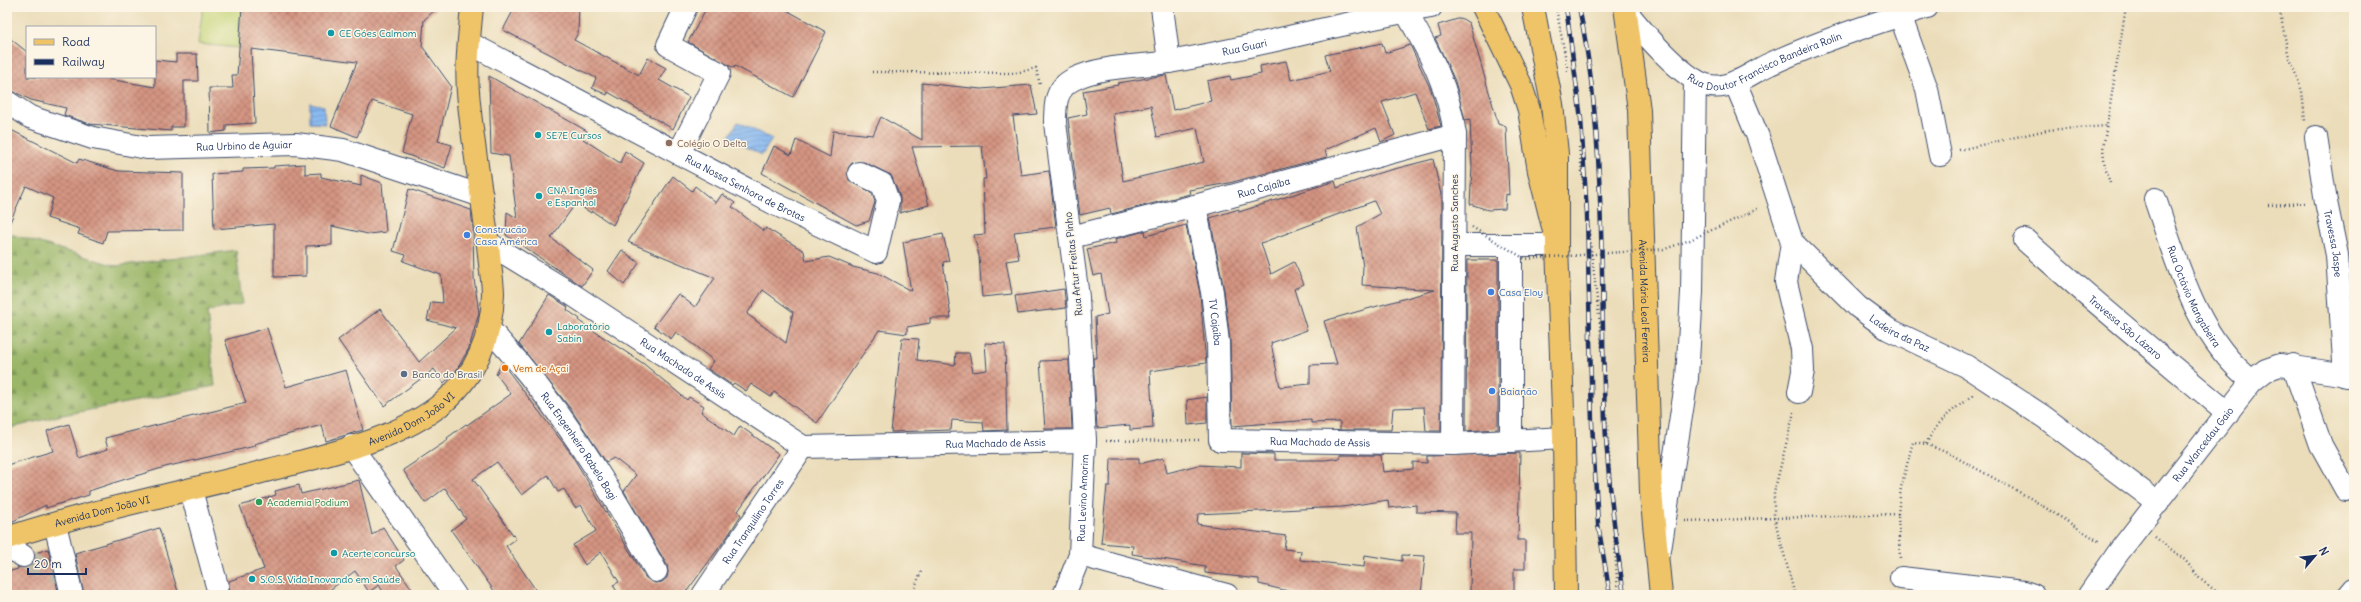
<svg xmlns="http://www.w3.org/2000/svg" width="2361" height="602" font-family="Delius,sans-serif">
<defs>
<pattern id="forest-firs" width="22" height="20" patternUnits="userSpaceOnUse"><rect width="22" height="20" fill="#9ab668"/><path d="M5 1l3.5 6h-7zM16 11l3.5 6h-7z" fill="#7d9459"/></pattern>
<pattern id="water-rules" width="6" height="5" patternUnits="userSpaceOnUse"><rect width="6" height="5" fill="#85b7f1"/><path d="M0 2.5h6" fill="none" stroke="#6c95c6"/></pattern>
<pattern id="building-cross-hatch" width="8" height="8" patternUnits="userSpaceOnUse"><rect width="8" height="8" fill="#d49481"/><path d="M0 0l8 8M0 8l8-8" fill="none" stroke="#ab796d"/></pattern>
</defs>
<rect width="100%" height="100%" fill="#fcf5e5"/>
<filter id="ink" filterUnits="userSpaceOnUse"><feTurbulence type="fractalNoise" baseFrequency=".025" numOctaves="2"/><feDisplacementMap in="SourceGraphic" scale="8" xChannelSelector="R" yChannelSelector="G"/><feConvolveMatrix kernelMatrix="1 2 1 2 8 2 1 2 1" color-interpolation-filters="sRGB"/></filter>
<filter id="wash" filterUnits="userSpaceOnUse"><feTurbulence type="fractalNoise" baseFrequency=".012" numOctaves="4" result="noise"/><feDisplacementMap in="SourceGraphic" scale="16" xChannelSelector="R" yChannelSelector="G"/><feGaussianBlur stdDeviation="0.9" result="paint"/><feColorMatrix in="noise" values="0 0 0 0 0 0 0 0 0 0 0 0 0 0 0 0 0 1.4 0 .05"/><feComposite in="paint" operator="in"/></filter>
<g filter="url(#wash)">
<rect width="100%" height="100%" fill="#ebddba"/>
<polygon fill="url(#forest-firs)" stroke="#5a7263" points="7,233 116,266 236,250 242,304 207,312 215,386 58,416 7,429"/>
<polygon fill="#c3d477" stroke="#6f826a" points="203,7 242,7 239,48 198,44"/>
<g fill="url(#water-rules)" stroke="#5073a8">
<polygon points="310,103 324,106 325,124 310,123"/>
<polygon points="738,122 772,139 762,155 728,138"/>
</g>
<g id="blocks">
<g fill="url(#building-cross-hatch)" fill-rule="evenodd">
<polygon points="242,7 438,7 424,20 422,46 451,86 438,141 452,145 445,168 402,153 412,114 372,101 357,137 331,126 357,62 251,49 255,123 226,125 226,131 210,133 209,88 233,88 232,75 237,75"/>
<polygon points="515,7 579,7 578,33 574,40 639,75 648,58 666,68 659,80 689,97 673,129 608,92 607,95 592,88 596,78 503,30"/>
<polygon points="707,7 781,7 826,32 793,97 735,66 734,68 728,65 688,42"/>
<polygon points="1461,18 1469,23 1498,123 1506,126 1509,195 1506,194 1505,209 1488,210 1470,204 1472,167 1470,119 1465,120 1455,81 1435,38 1441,36 1438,25"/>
<polygon points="7,36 27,52 27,77 109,77 108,79 155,87 155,60 176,62 176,54 197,54 198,81 184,81 184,127 171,127 171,131 90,124 64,115 66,108 31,100 8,89 13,82 7,77"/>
<path d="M1382,43L1385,53L1410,45L1431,90L1441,126L1429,129L1415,92L1382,102L1395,135L1381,142L1376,128L1325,150L1327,157L1229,183L1189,190L1190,194L1111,214L1110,208L1080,215L1068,118L1087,114L1083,91L1118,85V83L1166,75L1173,110L1211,101L1207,81L1230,76L1231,80L1261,74L1260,66L1286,61L1291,80L1330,71L1325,55ZM1151,106L1157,137L1197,128L1204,162L1123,181L1113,113Z"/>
<polygon points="489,76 587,131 583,139 620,163 625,151 644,163 613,225 592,211 591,213 576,203 551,238 593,270 582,286 506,235 507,212 517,218 509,156 491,153"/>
<polygon points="922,83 981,89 1031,85 1037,114 1013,116 1021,175 1049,171 1056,227 1014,232 1019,259 1006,261 1012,294 982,297 979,256 974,235 985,234 983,179 986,179 982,146 912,147 929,205 900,213 900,197 891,175 864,162 852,163 848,168 849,180 872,193 875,202 869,221 856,225 762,173 774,146 791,155 796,140 830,157 833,131 873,135 881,117 922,140"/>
<polygon points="7,128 77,163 79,159 118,171 183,173 183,230 107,231 103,243 78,234 80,229 47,218 53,198 26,186 7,229"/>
<path d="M1433,159L1442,199L1441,431H1426L1424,407L1393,408L1391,430H1340V422L1311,423V420L1232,426L1230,341L1224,290L1210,218L1239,209V212L1335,181L1337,188L1379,173ZM1374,201L1380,214L1357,227L1363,267L1362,285L1435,290L1324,321L1337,364L1310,365V384L1280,387L1271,343L1307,330L1294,289L1304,284L1294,262L1271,274L1261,243Z"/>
<polygon points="305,164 305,174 321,173 321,177 361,186 361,175 382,183 386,232 368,234 332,226 332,245 306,246 306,276 274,277 274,224 214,229 212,174 243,172 243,169 274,168 274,166"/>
<path d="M673,176L692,191L695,186L716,203L722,194L735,203L732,207L764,231L766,228L804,251L806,261L829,257L853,267L878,273L911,291L903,242L943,234L949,261L943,262L951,318H930V323L907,327V334L879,330L817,423L774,392L771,397L751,384L746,391L734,383L732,385L708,369L714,361L695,346L676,332L671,339L654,326L678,294L695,307L715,278L628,242ZM763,290L793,312L786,343L747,314Z"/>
<polygon points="409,189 471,210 473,229 474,278 479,313 469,348 456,371 444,383 434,369 384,406 338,340 380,309 419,362 456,328 427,320 431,302 443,303 441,275 403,261 406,255 393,251"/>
<polygon points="1186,225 1200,294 1206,363 1150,371 1153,428 1130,430 1130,425 1097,428 1093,358 1097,358 1095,317 1108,314 1101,274 1093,276 1087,249 1116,243 1115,239 1145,231 1146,236"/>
<polygon points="622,250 639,263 624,285 608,271"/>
<polygon points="1467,260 1498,260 1498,429 1466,431"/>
<polygon points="1064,289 1066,308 1018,314 1015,296"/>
<polygon points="549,295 568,307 567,310 580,319 579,321 644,364 687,400 689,397 704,406 701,412 734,436 740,426 779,454 738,511 741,515 727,537 684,595 619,595 613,585 619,582 601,552 585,565 573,545 596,531 581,505 575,508 564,489 558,492 548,475 522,495 497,462 473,479 516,539 506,546 539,595 497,595 451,530 466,519 445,488 425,503 403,470 448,440 447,438 466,424 467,425 511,394 496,374 502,363 570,452 645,577 655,583 662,582 667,578 668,572 667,565 624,491 636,475 614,458 606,462 570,408 519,344"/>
<polygon points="267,328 286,387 346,370 363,430 326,441 322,425 254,444 255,446 165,467 113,483 89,491 89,495 46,508 46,505 7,524 7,465 53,451 47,431 69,424 79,458 108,449 105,438 246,403 225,340"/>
<polygon points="902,338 919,339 917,360 955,365 956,353 969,353 973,372 987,370 985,343 1005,344 1007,430 984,431 983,422 952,420 951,430 891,432"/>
<polygon points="1069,360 1072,429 1045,429 1040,361"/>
<polygon points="1207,397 1207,423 1188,425 1187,400"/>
<polygon points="1241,453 1274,454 1274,460 1325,460 1340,458 1340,455 1381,455 1383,472 1413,469 1413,462 1427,463 1427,456 1520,453 1518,540 1525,540 1525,569 1514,569 1514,592 1504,592 1504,595 1470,595 1471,533 1455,533 1456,513 1416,512 1416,505 1389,508 1388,500 1342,507 1198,514 1197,524 1286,536 1284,549 1301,551 1300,560 1364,567 1365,555 1402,561 1402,555 1425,556 1421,595 1304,595 1259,584 1259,579 1205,573 1205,566 1132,554 1133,546 1101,543 1107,486 1110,486 1111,458 1139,458 1139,464 1164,458 1167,473 1198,465 1241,467"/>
<polygon points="359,480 372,535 383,527 404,560 396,566 416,595 385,595 379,585 369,592 355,571 323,595 226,595 229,589 229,581 264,569 240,506 276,495 275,491 299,485 301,494"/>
<polygon points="159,528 179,595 84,595 75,553"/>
<polygon points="48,549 59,595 7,595 7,572 18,569 17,567 29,567 34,562 35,553"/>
</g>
</g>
</g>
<g filter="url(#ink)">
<use href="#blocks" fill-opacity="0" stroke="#3a496c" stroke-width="1"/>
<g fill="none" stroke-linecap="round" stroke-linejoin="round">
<path stroke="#c1baa8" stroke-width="22" stroke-dasharray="22 11" stroke-linecap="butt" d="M23,556C37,566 48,571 64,572"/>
<g stroke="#3a496c" stroke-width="24">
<g id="minor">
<polyline points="1162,7 1169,62"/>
<path id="s1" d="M1626,11C1642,31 1682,78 1706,85C1715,88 1726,86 1735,82C1747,78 1758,69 1770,64C1820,41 1874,23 1927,7"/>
<path d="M1406,12C1430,54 1449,87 1455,135L1453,444"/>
<polyline points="1900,15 1927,89 1940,155"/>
<path id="s2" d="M469,43L773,203L876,252L888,201L882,184L859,173"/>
<path id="s3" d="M1735,82L1758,137L1792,242L1858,307L1888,329L1966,366L2044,417L2158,503"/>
<path id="s4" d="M7,102L30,117L93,138L147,148L296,144L343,150L482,196"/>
<path id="s5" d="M2316,137L2326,202L2337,255L2345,376"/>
<polyline points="679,153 719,73 668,45 686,7"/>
<path id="s6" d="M2155,199C2177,262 2197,339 2252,381"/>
<path id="s7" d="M1195,206L1212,292L1218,342L1220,440L1453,444L1564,438"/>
<path id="s8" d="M1071,237L1195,206L1455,135"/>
<path id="s9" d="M2025,240C2091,300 2160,356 2228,413"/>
<polyline points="1792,242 1786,282 1802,349 1803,371 1799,392"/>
<path id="s10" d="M488,243L570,293L803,447L1085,441"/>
<polyline points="1454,245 1557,245"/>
<polyline points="1511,245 1511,441"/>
<path id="s11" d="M489,329C559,404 607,483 656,571"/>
<polyline points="2293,365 2321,445 2346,490"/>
<polyline points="351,446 455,595"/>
<polyline points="191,490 217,586"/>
<polyline points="55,524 72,595"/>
<polyline points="7,546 23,556"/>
<polyline points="1660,550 1687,378 1692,292 1695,80"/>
<polyline points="1080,555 1227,595"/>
<polyline points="1901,578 2024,592 2033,595"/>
<path id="s12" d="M703,595L803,447"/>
<path id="s13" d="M1064,595L1080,555L1085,441L1078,297L1055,123C1055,105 1055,88 1074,79C1103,65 1138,67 1169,62C1257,47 1343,22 1431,7"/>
<path id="s14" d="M2089,595L2118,553L2252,381L2266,370L2280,365L2354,376"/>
<polyline points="2349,595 2354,589"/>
</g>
</g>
<g stroke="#3a496c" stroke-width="24">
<g id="major">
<polyline points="1483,7 1521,85 1529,110 1539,171 1554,231"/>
<path id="s15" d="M7,538C92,510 183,492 269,470C325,455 399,440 444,402C476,374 492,336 493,294C493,281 490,268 489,255C484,204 474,154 469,103C465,71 469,39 472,7"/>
</g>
</g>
<g stroke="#3a496c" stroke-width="24">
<g id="highway">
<polyline points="1533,7 1552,104 1557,154 1557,245 1564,438 1566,595"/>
<path id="s16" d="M1625,7L1639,110L1651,493L1661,595"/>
</g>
</g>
<g stroke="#3a496c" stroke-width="2.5" stroke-dasharray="1 3" stroke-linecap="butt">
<polyline points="1556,7 1568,71"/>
<polyline points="2279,7 2288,53 2302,91 2305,121"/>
<polyline points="872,72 1016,73 1036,68 1040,85"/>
<polyline points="1579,147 1601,333 1618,595"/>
<polyline points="1959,150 2047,130 2107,126"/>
<polyline points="2110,183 2105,167 2103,149 2126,7"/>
<polyline points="2268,205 2305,203"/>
<polyline points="1749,213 1759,208"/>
<polyline points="1794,412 1774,493 1774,517 1795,595"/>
<polyline points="1106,441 1201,440"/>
<path d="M1926,444C1938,420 1952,410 1974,395"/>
<polyline points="1898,514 1901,487 1913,442 1926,444 1950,454 2030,498 2100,542"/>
<polyline points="1685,521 1898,514 1900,558"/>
<polyline points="2155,537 2185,560 2200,579 2221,595"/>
<polyline points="912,595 922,569"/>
</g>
<use href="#minor" stroke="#fff" stroke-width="22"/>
<use href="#major" stroke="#efc469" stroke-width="22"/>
<use href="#highway" stroke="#efc469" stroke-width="22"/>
<g stroke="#1b2f5e" stroke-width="4.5">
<g id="rail">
<polyline points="1566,7 1581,119 1587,214 1592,423 1598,524 1610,595"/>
<path d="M1579,7C1607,140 1600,285 1605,421C1608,479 1615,537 1624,595"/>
</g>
</g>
<use href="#rail" stroke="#fcf5e5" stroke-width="3" stroke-dasharray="9" stroke-linecap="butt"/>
<polyline stroke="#3a496c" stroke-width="2.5" stroke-dasharray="1 3" stroke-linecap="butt" points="1472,227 1525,259 1665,249 1690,240 1749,213"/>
</g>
</g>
<g fill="#0f9aa8" stroke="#fcf5e5" stroke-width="1.5">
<circle cx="331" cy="33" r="4"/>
<circle cx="538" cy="135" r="4"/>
<circle cx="539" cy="196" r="4"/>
<circle cx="549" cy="332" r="4"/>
<circle cx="334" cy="553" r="4"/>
<circle cx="252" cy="579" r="4"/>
</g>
<circle fill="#8d6e63" stroke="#fcf5e5" stroke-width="1.5" cx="669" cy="143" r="4"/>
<g fill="#3f7fe0" stroke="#fcf5e5" stroke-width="1.5">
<circle cx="467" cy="235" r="4"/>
<circle cx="1491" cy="292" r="4"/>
<circle cx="1492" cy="391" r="4"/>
</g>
<circle fill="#e8710a" stroke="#fcf5e5" stroke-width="1.5" cx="505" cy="368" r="4"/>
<circle fill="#5c6f8a" stroke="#fcf5e5" stroke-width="1.5" cx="404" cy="374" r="4"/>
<circle fill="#2e9e5b" stroke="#fcf5e5" stroke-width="1.5" cx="259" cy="502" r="4"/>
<g text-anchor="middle" stroke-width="3" stroke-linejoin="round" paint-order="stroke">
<g font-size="10" fill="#0d838f" stroke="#fcf5e5" text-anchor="start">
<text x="339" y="37">CE Góes Calmom</text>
<text x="546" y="139">SE7E Cursos</text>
<text x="547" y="194">CNA Inglês<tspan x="547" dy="12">e Espanhol</tspan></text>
<text x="557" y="330">Laboratório<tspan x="557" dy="12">Sabin</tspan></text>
<text x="342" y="557">Acerte concurso</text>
<text x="260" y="583">S.O.S. Vida Inovando em Saúde</text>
</g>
<g font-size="10" fill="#1b2f5e" stroke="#fcf5e5">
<text dy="4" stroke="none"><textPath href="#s13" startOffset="702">Rua Guari</textPath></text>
<text dy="4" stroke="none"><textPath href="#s1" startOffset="173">Rua Doutor Francisco Bandeira Rolin</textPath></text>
<text dy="4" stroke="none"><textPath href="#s4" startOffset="246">Rua Urbino de Aguiar</textPath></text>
<text dy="4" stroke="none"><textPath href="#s8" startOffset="199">Rua Cajaíba</textPath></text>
<text dy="4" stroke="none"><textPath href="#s2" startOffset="312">Rua Nossa Senhora de Brotas</textPath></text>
<text transform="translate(1454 223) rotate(-90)" y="4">Rua Augusto Sanches</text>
<text dy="4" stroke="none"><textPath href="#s5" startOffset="108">Travessa Jaspe</textPath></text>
<text transform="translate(1073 264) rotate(-96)" y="4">Rua Artur Freitas Pinho</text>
<text dy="4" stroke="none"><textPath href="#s6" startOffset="105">Rua Octávio Mangabeira</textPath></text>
<text dy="4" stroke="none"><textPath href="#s16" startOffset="295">Avenida Mário Leal Ferreira</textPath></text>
<text dy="4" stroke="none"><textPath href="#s7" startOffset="118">TV Cajaíba</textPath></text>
<text dy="4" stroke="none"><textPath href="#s9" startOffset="133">Travessa São Lázaro</textPath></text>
<text dy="4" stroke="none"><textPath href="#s3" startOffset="312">Ladeira da Paz</textPath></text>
<text dy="4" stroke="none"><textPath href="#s10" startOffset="232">Rua Machado de Assis</textPath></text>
<text dy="4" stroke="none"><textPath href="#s15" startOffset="423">Avenida Dom João VI</textPath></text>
<text dy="4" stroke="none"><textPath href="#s7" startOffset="336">Rua Machado de Assis</textPath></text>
<text dy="4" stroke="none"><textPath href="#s10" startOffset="568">Rua Machado de Assis</textPath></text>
<text dy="4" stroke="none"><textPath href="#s11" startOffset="148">Rua Engenheiro Rabelo Bagi</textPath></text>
<text dy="4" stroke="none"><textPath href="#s14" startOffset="189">Rua Wancedau Gaio</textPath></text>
<text dy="4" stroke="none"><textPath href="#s13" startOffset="100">Rua Levino Amorim</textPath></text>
<text dy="4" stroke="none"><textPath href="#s15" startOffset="99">Avenida Dom João VI</textPath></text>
<text dy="4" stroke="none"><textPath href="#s12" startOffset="89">Rua Tranquilino Torres</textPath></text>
</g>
<g font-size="10" fill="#785e54" stroke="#fcf5e5" text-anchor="start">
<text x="677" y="147">Colégio O Delta</text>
</g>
<g font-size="10" fill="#366cbe" stroke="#fcf5e5" text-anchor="start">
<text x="475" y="233">Construcão<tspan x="475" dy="12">Casa América</tspan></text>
<text x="1499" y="296">Casa Eloy</text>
<text x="1500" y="395">Baianão</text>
</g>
<g font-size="10" fill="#c56008" stroke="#fcf5e5" text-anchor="start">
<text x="513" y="372">Vem de Açaí</text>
</g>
<g font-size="10" fill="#4e5e75" stroke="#fcf5e5" text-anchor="start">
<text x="412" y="378">Banco do Brasil</text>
</g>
<g font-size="10" fill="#27864d" stroke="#fcf5e5" text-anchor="start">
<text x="267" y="506">Academia Podium</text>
</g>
</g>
<rect width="2361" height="602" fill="none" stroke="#fcf5e5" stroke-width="24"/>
<rect x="26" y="26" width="130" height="52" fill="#fcf5e5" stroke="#a2a6af"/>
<rect x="34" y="39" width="20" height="6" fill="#efc469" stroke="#a2a6af"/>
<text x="62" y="46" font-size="12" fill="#1b2f5e">Road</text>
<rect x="34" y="59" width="20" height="6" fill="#1b2f5e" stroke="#a2a6af"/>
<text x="62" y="66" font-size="12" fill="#1b2f5e">Railway</text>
<g transform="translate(2315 556) rotate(62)" stroke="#fcf5e5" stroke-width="3" paint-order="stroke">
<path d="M0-3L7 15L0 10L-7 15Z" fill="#1b2f5e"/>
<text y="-6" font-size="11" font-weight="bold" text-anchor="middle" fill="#1b2f5e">N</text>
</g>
<path d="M28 568v6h58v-6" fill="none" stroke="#1b2f5e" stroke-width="2"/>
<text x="34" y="568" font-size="12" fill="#1b2f5e" stroke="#fcf5e5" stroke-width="3" paint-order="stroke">20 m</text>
</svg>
